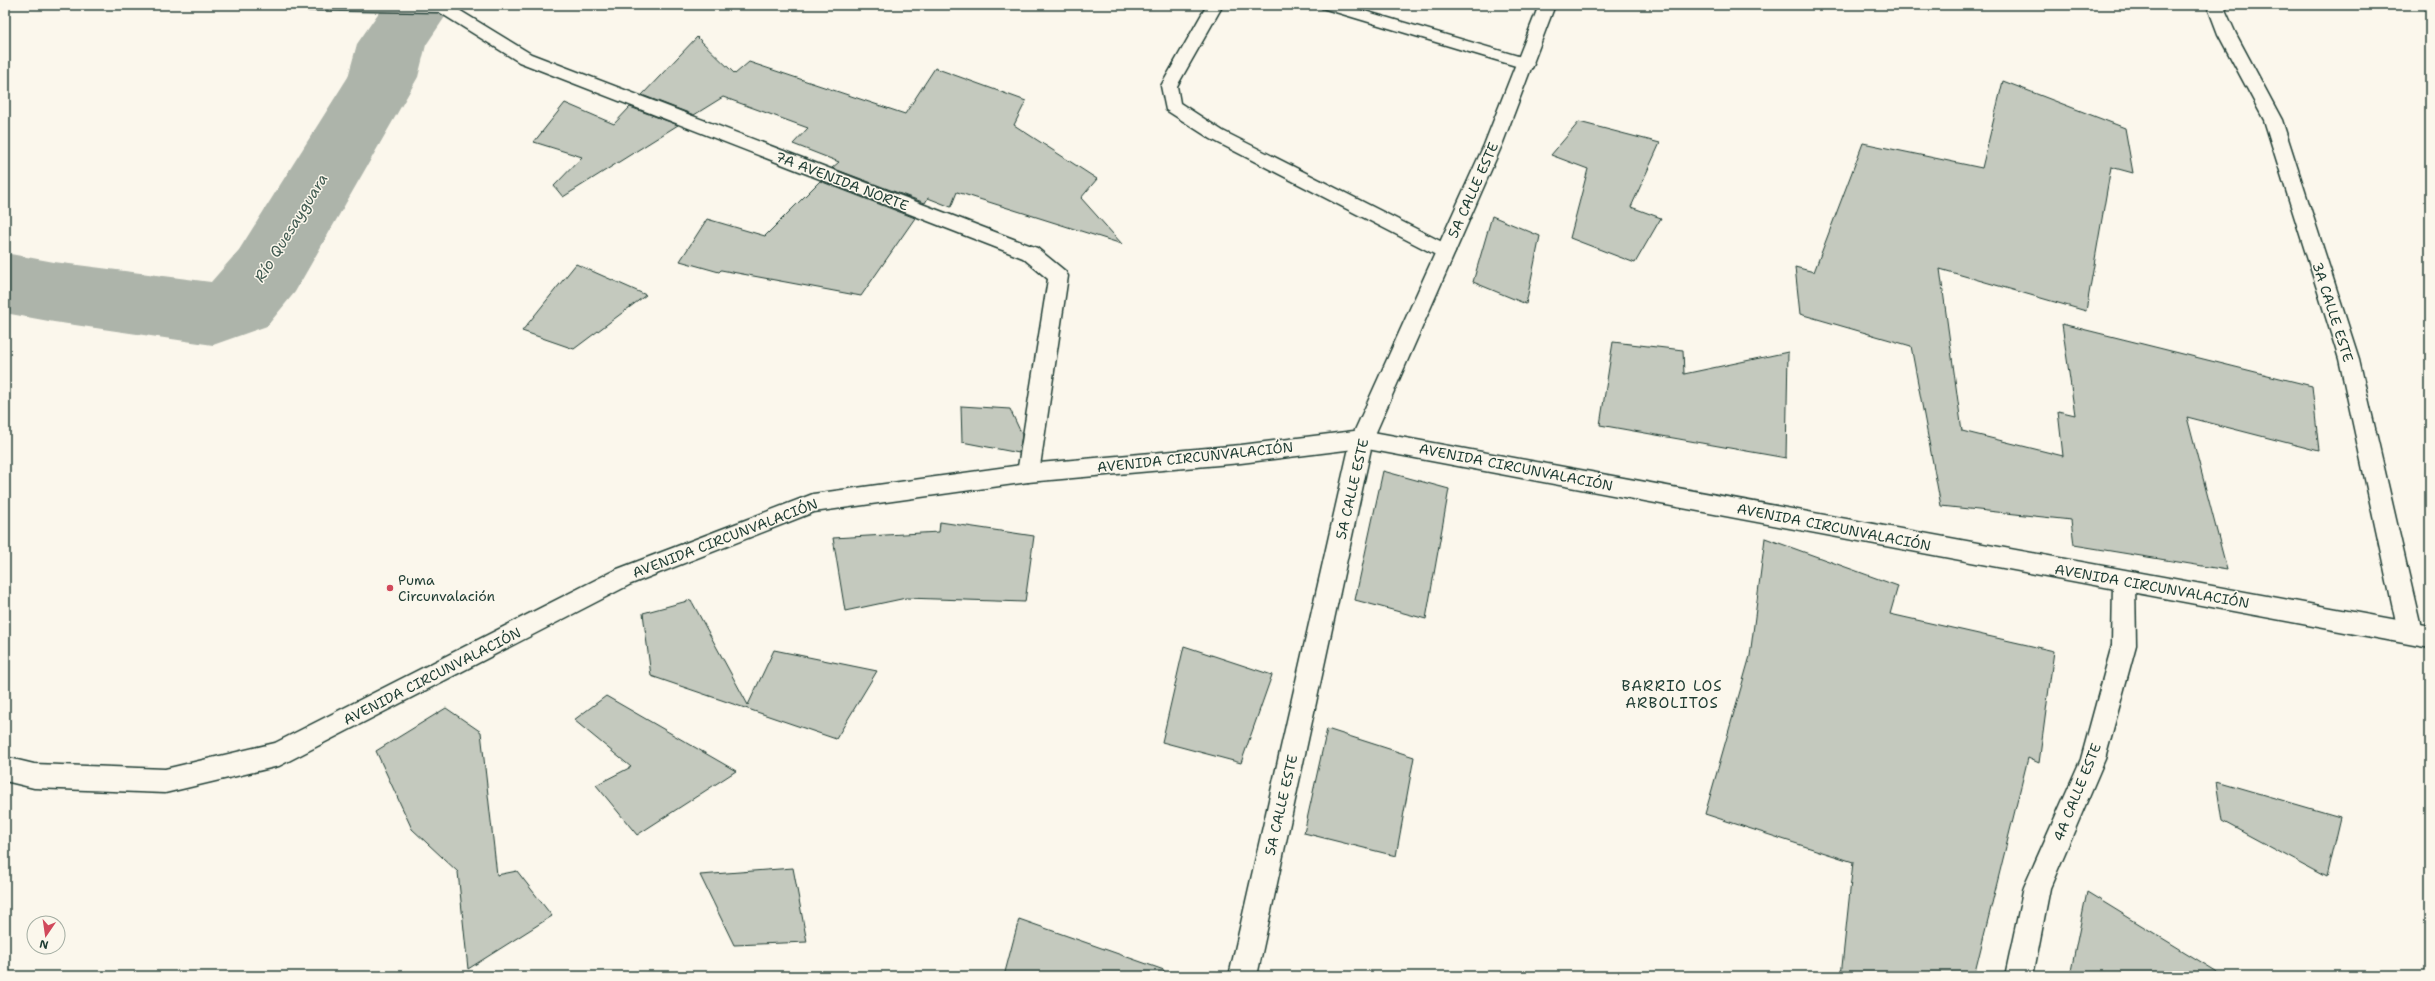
<svg xmlns="http://www.w3.org/2000/svg" width="2435" height="981" font-family="'Shantell Sans',sans-serif">
<rect width="100%" height="100%" fill="#fbf7ec"/>
<filter id="ink" filterUnits="userSpaceOnUse"><feTurbulence type="fractalNoise" baseFrequency=".025" numOctaves="2"/><feDisplacementMap in="SourceGraphic" scale="8" xChannelSelector="R" yChannelSelector="G"/><feConvolveMatrix kernelMatrix="1 2 1 2 8 2 1 2 1" color-interpolation-filters="sRGB"/></filter>
<g filter="url(#ink)">
<g fill="none" stroke-linecap="round" stroke-linejoin="round">
<polygon fill="#74847b" fill-rule="evenodd" points="2419,5 2430,5 2430,11"/>
<polygon fill="#adb4aa" fill-rule="evenodd" points="384,5 453,5 426,45 418,77 295,292 267,326 213,345 54,322 5,313 5,253 54,262 211,282 239,250 348,77 357,44"/>
</g>
<g fill="#c4c9be" stroke="#1f3d34">
<polygon points="697,37 735,74 749,62 905,114 935,68 1026,101 1014,125 1097,179 1081,198 1122,244 957,192 951,207 928,198 925,203 832,168 839,162 793,144 808,128 723,97 694,115 642,95"/>
<polygon points="2003,81 2125,128 2133,173 2111,167 2086,311 1940,269 1962,431 2063,456 2058,411 2075,415 2062,324 2312,386 2319,451 2187,417 2227,570 2074,545 2071,520 1941,506 1911,346 1800,314 1795,267 1814,272 1863,143 1982,168"/>
<polygon points="565,103 614,124 630,107 678,125 563,197 554,186 582,157 534,142"/>
<polygon points="1579,122 1660,143 1631,207 1661,218 1635,263 1570,238 1588,169 1551,155"/>
<polygon points="820,181 915,218 861,296 721,270 719,272 680,261 707,219 765,236"/>
<polygon points="1492,216 1540,236 1526,304 1473,282"/>
<polygon points="576,264 646,295 574,349 522,331"/>
<polygon points="1613,342 1683,350 1684,374 1788,352 1786,458 1600,425"/>
<polygon points="961,406 1010,409 1022,435 1019,453 962,442"/>
<polygon points="1383,471 1449,489 1426,619 1355,600"/>
<polygon points="940,522 1034,536 1025,602 906,598 845,611 833,538 939,532"/>
<polygon points="1765,538 1898,586 1890,614 2054,651 2039,763 2028,758 1974,976 1841,976 1853,862 1705,814 1750,656"/>
<polygon points="691,600 748,705 774,650 877,671 836,739 651,676 643,613"/>
<polygon points="1184,646 1272,675 1241,763 1162,742"/>
<polygon points="606,696 736,771 637,835 596,785 631,767 574,720"/>
<polygon points="446,708 481,732 497,875 517,871 552,916 468,969 458,872 412,829 376,751"/>
<polygon points="1327,729 1414,757 1396,856 1304,833"/>
<polygon points="2216,781 2340,817 2326,877 2222,821"/>
<polygon points="793,868 807,942 734,945 700,875"/>
<polygon points="2087,892 2224,976 2070,976"/>
<polygon points="1019,919 1164,970 1163,976 1004,976"/>
</g>
<g fill="none" stroke-linecap="round" stroke-linejoin="round">
<g stroke="#1f3d34" stroke-width="3">
<g id="lane">
<polygon points="1207,5 1223,5 1177,86 1180,103 1223,131 1452,247 1455,252 1452,257 1446,259 1440,257 1211,139 1166,110 1161,86"/>
<polygon points="1319,5 1344,5 1532,60 1534,64 1532,68 1526,69 1322,8"/>
</g>
</g>
<g stroke="#1f3d34" stroke-width="3">
<g id="street">
<polygon points="302,5 465,5 459,10 531,54 1037,248 1065,271 1068,276 1039,473 1036,479 1028,482 1020,479 1017,473 1048,279 1023,258 519,62 439,12 310,10 304,9"/>
<polygon points="1539,5 1555,5 1502,145 1373,439 1257,976 1229,976 1351,439 1484,145"/>
<polygon points="2207,5 2223,5 2236,34 2282,120 2359,359 2422,632 2418,639 2410,643 2402,639 2398,632 2339,359 2264,120 2218,34"/>
<polygon points="2124,572 2132,575 2135,582 2136,645 2105,759 2050,888 2033,976 2005,976 2024,887 2081,759 2112,645 2113,582 2116,575"/>
</g>
</g>
<g stroke="#1f3d34" stroke-width="3">
<polygon id="secondary" points="1362,430 2430,626 2430,648 1362,448 1241,463 1028,482 814,512 631,584 279,766 165,793 34,788 5,781 5,757 34,764 165,769 275,743 615,570 813,494 1028,464 1241,445"/>
</g>
<use href="#lane" fill="#fbf7ec" fill-rule="evenodd"/>
<use href="#street" fill="#fbf7ec" fill-rule="evenodd"/>
<use href="#secondary" fill="#fbf7ec" fill-rule="evenodd"/>
</g>
</g>
<circle fill="#d1495b" stroke="#fbf7ec" stroke-width="1.5" cx="390" cy="588" r="4"/>
<g text-anchor="middle" stroke-width="3" stroke-linejoin="round" paint-order="stroke">
<g font-size="14" fill="#1f3d34" stroke="#fbf7ec">
<text transform="translate(842 181) rotate(21)" y="5">7A AVENIDA NORTE</text>
<text transform="translate(1473 190) rotate(-66)" y="5">5A CALLE ESTE</text>
<text transform="translate(2333 312) rotate(72)" y="5">3A CALLE ESTE</text>
<text transform="translate(1195 457) rotate(-6)" y="5">AVENIDA CIRCUNVALACIÓN</text>
<text transform="translate(1516 467) rotate(11)" y="5">AVENIDA CIRCUNVALACIÓN</text>
<text transform="translate(1352 489) rotate(-77)" y="5">5A CALLE ESTE</text>
<text transform="translate(1834 527) rotate(11)" y="5">AVENIDA CIRCUNVALACIÓN</text>
<text transform="translate(725 538) rotate(-21)" y="5">AVENIDA CIRCUNVALACIÓN</text>
<text transform="translate(2152 586) rotate(10)" y="5">AVENIDA CIRCUNVALACIÓN</text>
<text transform="translate(432 676) rotate(-27)" y="5">AVENIDA CIRCUNVALACIÓN</text>
<text transform="translate(2077 792) rotate(-68)" y="5">4A CALLE ESTE</text>
<text transform="translate(1281 805) rotate(-77)" y="5">5A CALLE ESTE</text>
</g>
<g font-size="14" fill="#1f3d34" stroke="#fbf7ec" text-anchor="start">
<text x="398" y="585">Puma<tspan x="398" dy="16">Circunvalación</tspan></text>
</g>
<g font-size="15" font-style="italic" fill="#425b52" stroke="#fbf7ec">
<text transform="translate(291 228) rotate(-58)" y="5">Río Quesayguara</text>
</g>
<g font-size="15" letter-spacing="1" fill="#1f3d34" stroke="#fbf7ec">
<text x="1672" y="691">BARRIO LOS<tspan x="1672" dy="17">ARBOLITOS</tspan></text>
</g>
</g>
<rect width="2435" height="981" fill="none" stroke="#fbf7ec" stroke-width="20"/>
<rect x="10" y="10" width="2415" height="961" fill="none" stroke="#1f3d34" stroke-width="1.5" filter="url(#ink)"/>
<g transform="translate(46 935) rotate(193)"><circle r="19" fill="#fbf7ec" stroke="#a3ada2"/>
<path d="M0-3L7 15L0 10L-7 15Z" fill="#d1495b"/>
<text y="-6" font-size="11" font-weight="bold" text-anchor="middle" fill="#1f3d34">N</text>
</g>
</svg>
